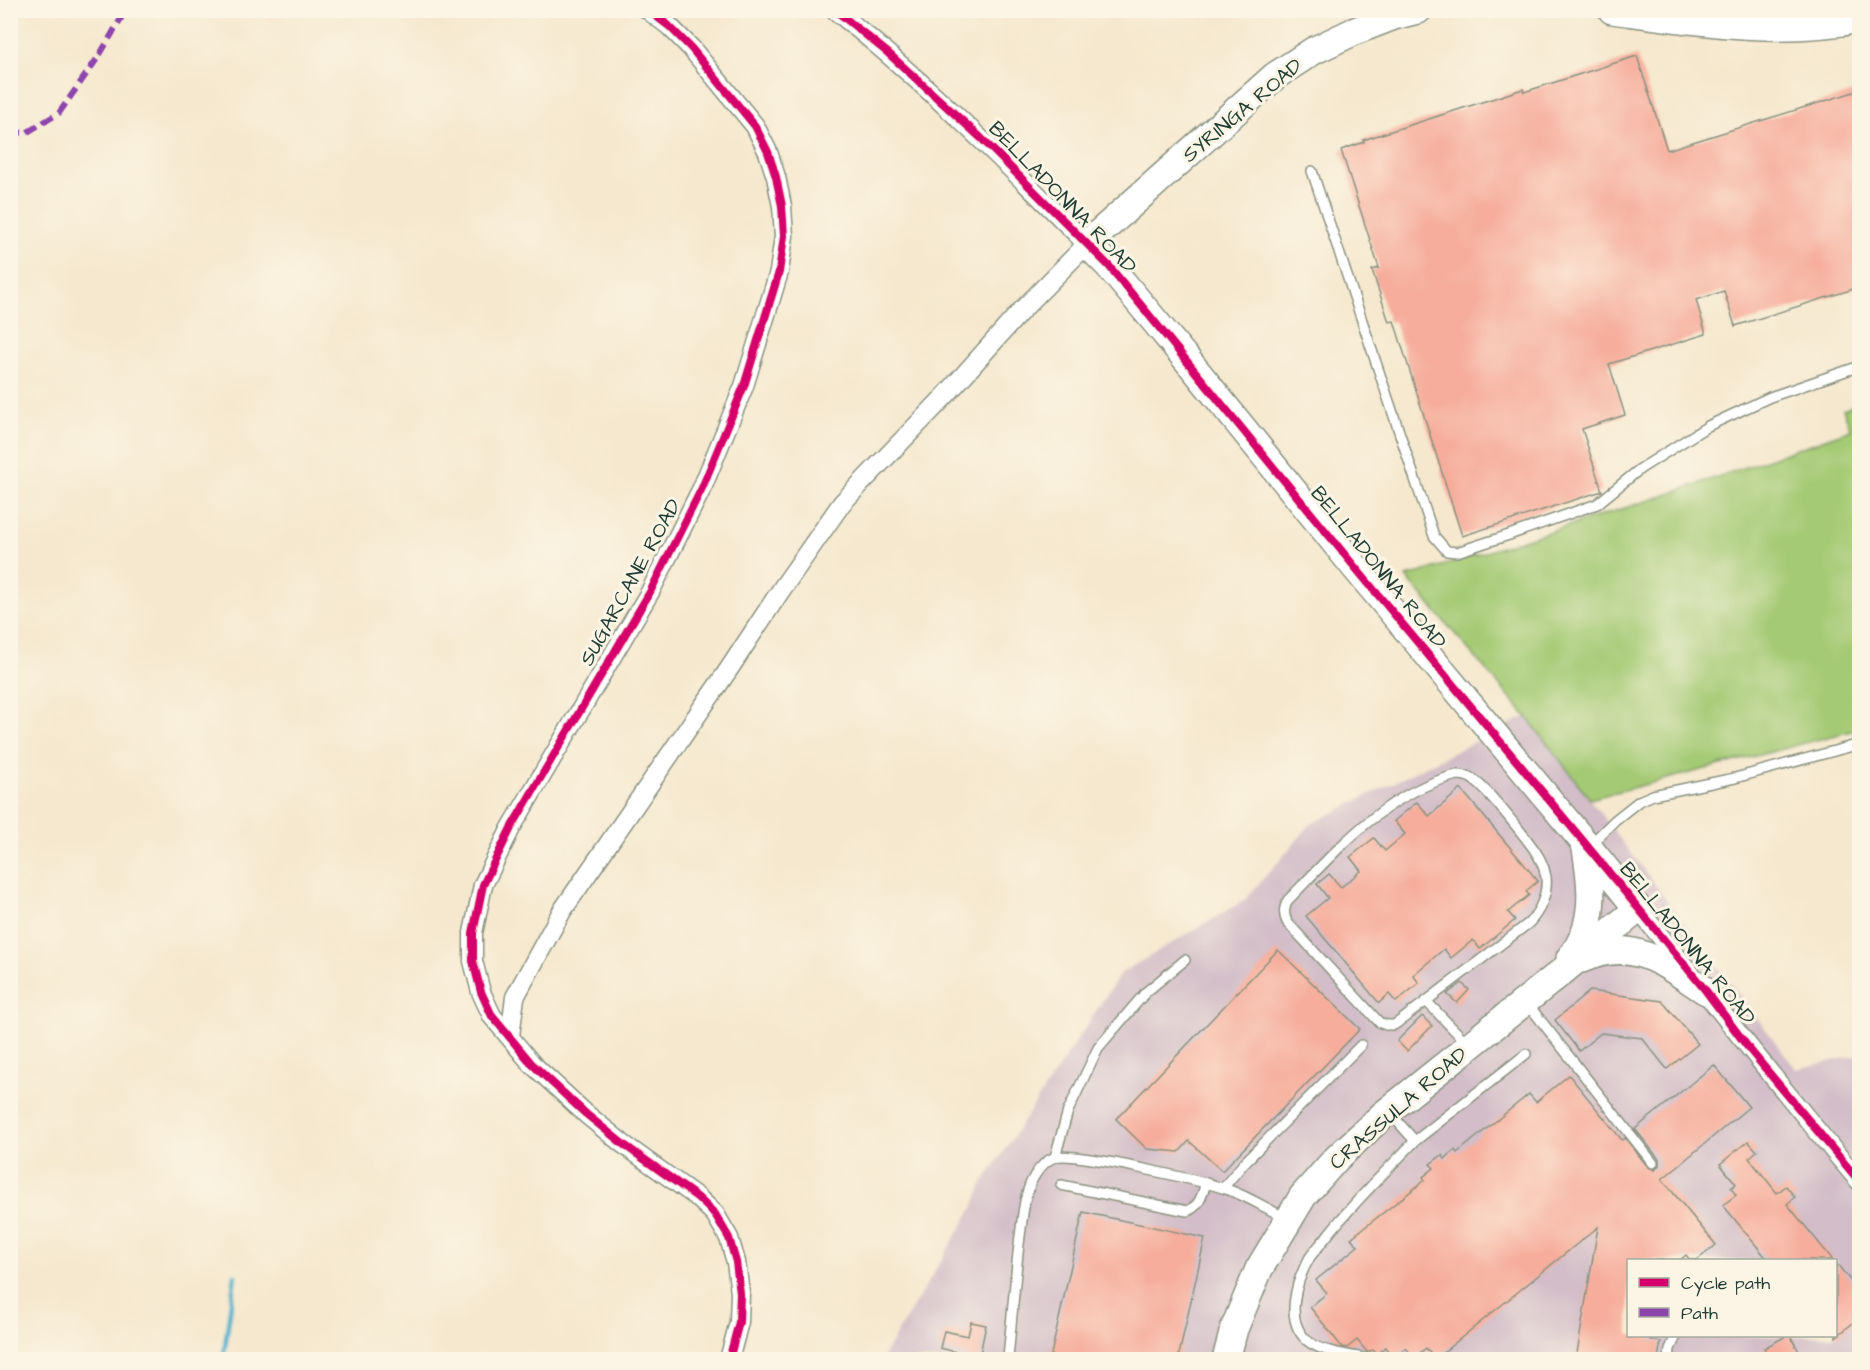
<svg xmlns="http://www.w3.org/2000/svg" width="1870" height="1370" font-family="'Architects Daughter',sans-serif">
<rect width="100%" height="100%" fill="#fcf5e5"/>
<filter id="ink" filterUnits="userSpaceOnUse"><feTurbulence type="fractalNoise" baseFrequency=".0167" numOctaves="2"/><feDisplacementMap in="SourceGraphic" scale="12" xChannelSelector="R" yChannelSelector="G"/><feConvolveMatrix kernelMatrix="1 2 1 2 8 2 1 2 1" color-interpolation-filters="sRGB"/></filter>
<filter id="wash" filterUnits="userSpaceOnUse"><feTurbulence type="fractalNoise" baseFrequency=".008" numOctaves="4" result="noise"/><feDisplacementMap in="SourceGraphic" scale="24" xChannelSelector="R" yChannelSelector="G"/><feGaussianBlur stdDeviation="1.35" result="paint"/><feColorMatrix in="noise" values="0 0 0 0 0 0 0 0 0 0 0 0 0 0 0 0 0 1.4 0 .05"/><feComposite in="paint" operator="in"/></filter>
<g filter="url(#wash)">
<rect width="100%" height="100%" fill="#f5e8ce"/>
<path fill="#d2bdc8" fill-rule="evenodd" d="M1526,716L1796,1069L1859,1055V1359L881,1360L973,1208L982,1184L1121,973L1245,900L1311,824ZM1628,1260H1836V1336H1628Z"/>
<polygon fill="#a5ca75" stroke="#628454" stroke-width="1.5" points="1859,403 1859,729 1590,799 1526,716 1406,577 1666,495 1851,430 1843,409"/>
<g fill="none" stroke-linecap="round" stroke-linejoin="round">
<polyline stroke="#4eb1cd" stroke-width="4.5" points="223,1360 235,1275"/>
</g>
<g id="blocks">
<g fill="#f6ad9b">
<polygon points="1637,56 1667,150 1860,90 1860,287 1735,326 1724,291 1696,300 1706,334 1609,364 1625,415 1582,429 1602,491 1462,536 1394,321 1389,322 1372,270 1379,268 1341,150 1364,142 1363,140 1523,89 1524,92"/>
<polygon points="1461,789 1538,881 1526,891 1529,895 1508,912 1515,920 1480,949 1473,940 1451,958 1444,949 1413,975 1419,983 1396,1002 1389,994 1379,1003 1306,916 1328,898 1317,884 1329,874 1341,887 1361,871 1350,857 1374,838 1385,851 1405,834 1394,821 1417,802 1429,816"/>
<polygon points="1278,950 1360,1029 1222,1171 1189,1141 1179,1152 1147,1149 1116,1119"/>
<polygon points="1462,983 1469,990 1457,1003 1447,994"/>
<polygon points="1590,991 1662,1001 1698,1044 1667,1069 1642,1038 1601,1033 1579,1051 1555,1020"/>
<polygon points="1422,1016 1432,1026 1407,1051 1397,1041"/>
<polygon points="1714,1065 1749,1107 1662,1179 1716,1245 1697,1260 1690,1260 1686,1255 1680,1260 1629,1260 1629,1335 1651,1335 1651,1340 1661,1342 1658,1359 1576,1359 1598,1227 1435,1359 1426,1348 1414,1358 1406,1348 1394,1358 1385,1347 1377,1354 1373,1350 1367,1352 1357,1340 1347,1348 1342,1347 1310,1307 1327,1293 1316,1280 1358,1246 1351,1238 1425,1180 1423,1177 1434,1168 1430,1164 1442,1155 1445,1159 1455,1150 1457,1153 1529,1094 1536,1102 1569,1075 1622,1140 1625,1138 1648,1167 1655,1170 1659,1165 1659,1159 1635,1129"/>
<polygon points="1748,1141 1757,1151 1749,1158 1777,1193 1786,1186 1795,1197 1787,1204 1833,1260 1768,1260 1723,1205 1736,1195 1731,1188 1736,1184 1720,1164"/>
<polygon points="1083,1212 1205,1238 1178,1359 1050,1359"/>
<polygon points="1836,1263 1860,1292 1860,1317 1836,1337"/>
<polygon points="971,1322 986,1325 979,1359 963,1357 964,1354 940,1348 944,1331 968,1336"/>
<polygon points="1788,1335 1790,1335 1803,1359 1770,1359 1764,1348"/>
</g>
</g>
</g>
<g filter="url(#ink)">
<use href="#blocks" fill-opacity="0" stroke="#8a9281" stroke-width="1.5"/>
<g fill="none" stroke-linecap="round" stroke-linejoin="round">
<g stroke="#8a9281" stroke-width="12">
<g id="lane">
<polyline points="1312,171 1434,536 1447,551 1457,552 1509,535 1597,504 1640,469 1708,426 1770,397 1860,366"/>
<path d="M1457,775C1464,775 1469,776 1474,780C1488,790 1532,844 1540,859C1543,865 1545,871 1546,877C1548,894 1540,911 1529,923L1400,1021L1394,1025H1386L1379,1022L1287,922C1283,913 1284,908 1288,900C1337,850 1386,792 1457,775Z"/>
<polyline points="1590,845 1615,820 1639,801 1653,795 1735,778 1860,744"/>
<polyline points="1427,1002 1468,1044"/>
<polyline points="1527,1003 1653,1163"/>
<polyline points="1415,1141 1526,1054"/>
<polyline points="1055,1157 1068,1111 1098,1048 1146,992 1185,960"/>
<path d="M1061,1185L1187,1211C1200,1206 1202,1195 1206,1183"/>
<polyline points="1223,1188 1244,1163 1361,1045"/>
<path d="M1008,1358C1012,1317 1015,1277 1020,1236C1023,1215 1024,1192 1035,1175C1040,1167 1047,1160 1055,1157C1074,1151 1206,1182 1229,1190C1249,1197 1267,1209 1286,1218"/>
<path d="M1375,1360C1357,1356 1323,1353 1309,1342C1283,1322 1296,1281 1310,1257C1315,1250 1322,1243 1327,1236C1354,1202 1385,1172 1415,1141L1390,1113"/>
<polyline points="1669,1360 1670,1349 1676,1336"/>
</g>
</g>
<g stroke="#8a9281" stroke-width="21">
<g id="street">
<polyline points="648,10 669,26 691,48 755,126 768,152 776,177 782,206 784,236 779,272 744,386 702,488 650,592 511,828 483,885 473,933 473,961 481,992 492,1016 532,1064 586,1114 623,1144 697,1197 715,1214 729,1238 736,1262 740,1293 739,1322 729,1360"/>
<path d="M1638,909C1712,999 1783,1092 1860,1182"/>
<path d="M510,1036L515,997L562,911L729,669L781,590L842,503L946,395L1021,311L1087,244C1006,163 925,82 835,10"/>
</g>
</g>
<g stroke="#8a9281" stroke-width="30">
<g id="secondary">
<path d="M1612,10C1694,21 1777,35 1860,19"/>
<path d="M1570,958C1598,925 1592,882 1585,843"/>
<path d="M1582,959C1634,936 1664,964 1706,991"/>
<polyline points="1226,1360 1234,1329 1259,1269 1303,1196 1336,1159 1383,1115 1558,975 1638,909 1584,842 1354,566 1198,373 1109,266 1087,244 1275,76 1313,51 1355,31 1394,16 1418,10"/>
</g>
</g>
<use href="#lane" stroke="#fff" stroke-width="9"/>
<use href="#street" stroke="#fff" stroke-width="18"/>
<use href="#secondary" stroke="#fff" stroke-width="27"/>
<polyline stroke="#8e44ad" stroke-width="6" stroke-dasharray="12 6" stroke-linecap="butt" points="10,132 26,133 59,113 99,56 126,10"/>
<g stroke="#fcf5e5" stroke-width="11">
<g id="cycleway">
<polyline points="648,10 669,26 691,48 755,126 768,152 776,177 782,206 784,236 779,272 744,386 702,488 650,592 511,828 483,885 473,933 473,961 481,992 492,1016 532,1064 586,1114 623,1144 697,1197 715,1214 729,1238 736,1262 740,1293 739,1322 729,1360"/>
<polyline points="835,10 888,53 981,138 1109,266 1354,566 1584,842 1706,991 1750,1050 1860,1182"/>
</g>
</g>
<use href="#cycleway" stroke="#d6006c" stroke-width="8"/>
</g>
</g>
<g text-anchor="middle" stroke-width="6" stroke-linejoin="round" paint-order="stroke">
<g font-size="21" fill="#1f3d34" stroke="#fcf5e5">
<text transform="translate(1242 110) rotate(-40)" y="7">SYRINGA ROAD</text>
<text transform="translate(1063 197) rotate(46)" y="7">BELLADONNA ROAD</text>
<text transform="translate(1379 567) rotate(51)" y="7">BELLADONNA ROAD</text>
<text transform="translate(630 582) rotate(-61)" y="7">SUGARCANE ROAD</text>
<text transform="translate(1688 943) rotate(51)" y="7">BELLADONNA ROAD</text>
<text transform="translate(1398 1108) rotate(-41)" y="7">CRASSULA ROAD</text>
</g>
</g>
<rect width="1870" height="1370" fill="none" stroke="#fcf5e5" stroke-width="36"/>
<rect x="1627" y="1259" width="210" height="78" fill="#fcf5e5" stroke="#a4ab9e" stroke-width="1.5"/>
<rect x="1639" y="1278" width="30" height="9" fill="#d6006c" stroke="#a4ab9e" stroke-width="1.5"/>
<text x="1681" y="1289" font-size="18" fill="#1f3d34">Cycle path</text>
<rect x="1639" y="1308" width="30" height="9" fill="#8e44ad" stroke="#a4ab9e" stroke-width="1.5"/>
<text x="1681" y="1319" font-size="18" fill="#1f3d34">Path</text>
</svg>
